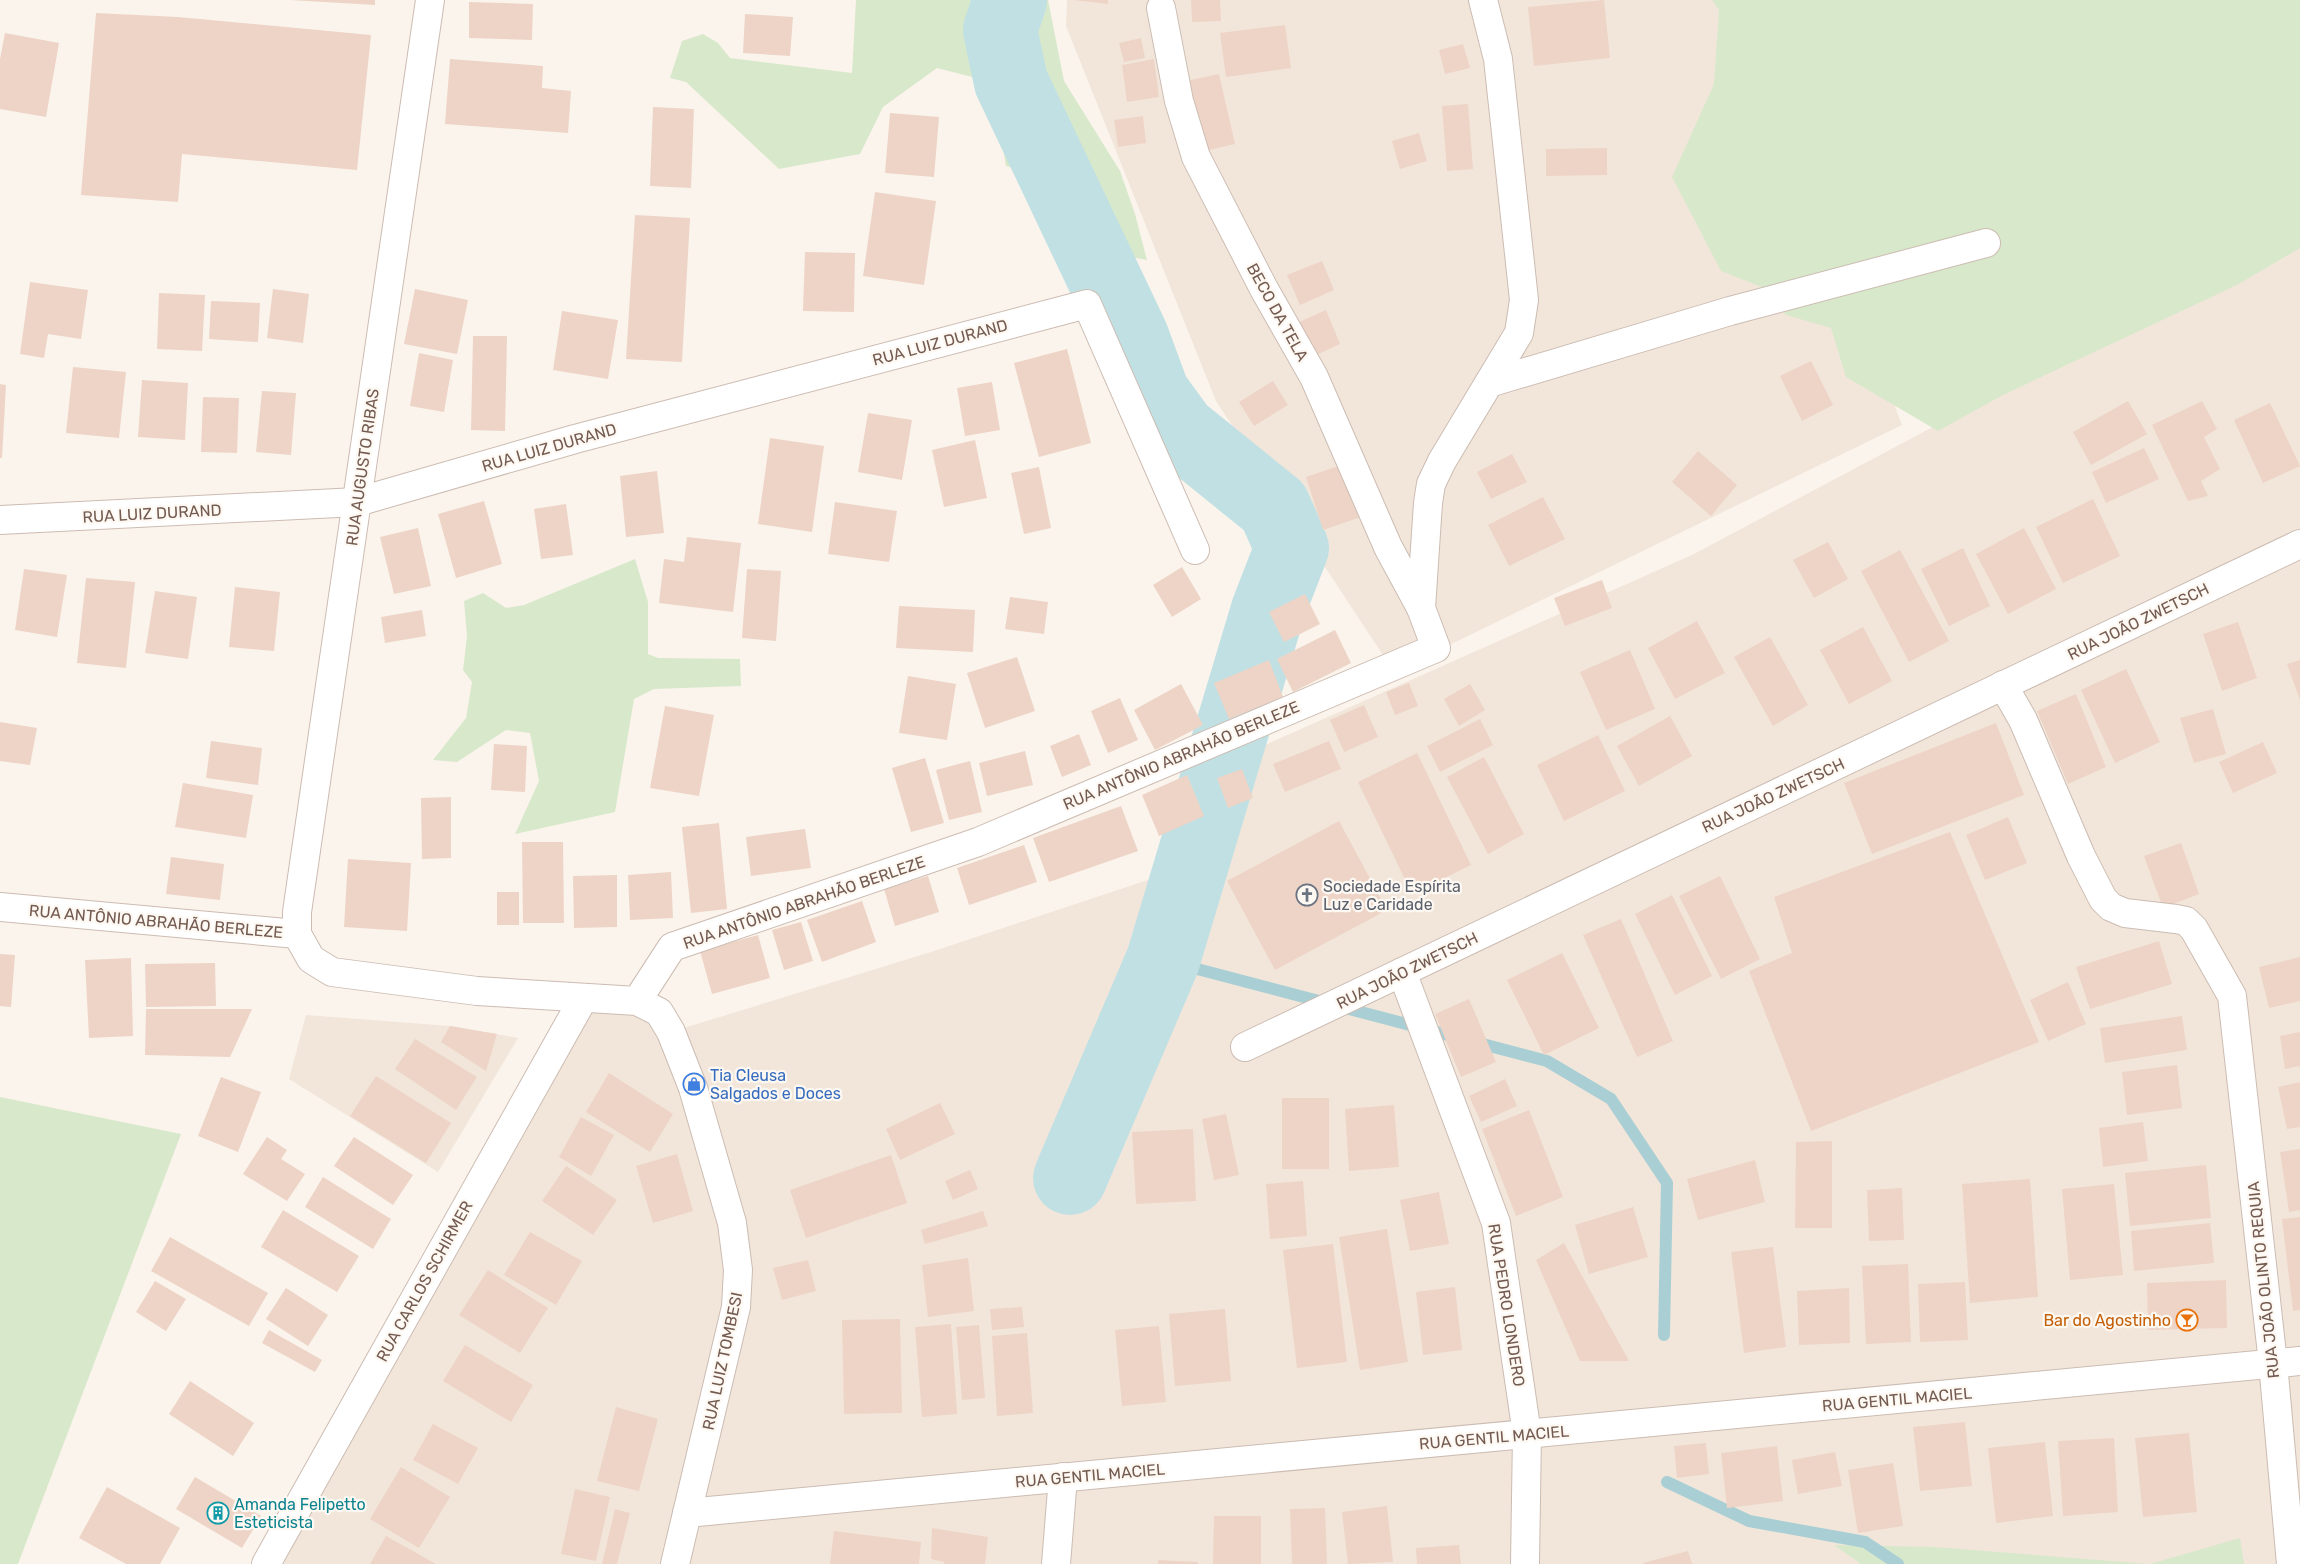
<svg xmlns="http://www.w3.org/2000/svg" width="2300" height="1564" font-family="Rubik,sans-serif">
<rect width="100%" height="100%" fill="#fbf4ec"/>
<g fill="#f2e6db">
<polygon points="1067,0 1739,0 1902,425 1394,672 1216,401 1066,26"/>
<polygon points="2300,239 2300,1564 266,1564 583,999 637,1001 671,1032 931,952 1214,858 1254,750 1694,554 2132,321"/>
<polygon points="306,1015 450,1026 518,1038 438,1172 289,1079"/>
</g>
<g fill="#d8e8cb">
<polygon points="856,0 1048,0 1064,81 1120,171 1135,214 1147,260 1115,254 1053,179 1006,166 992,82 937,68 883,107 860,154 779,169 686,82 670,78 682,41 703,34 718,43 730,58 852,73"/>
<polygon points="1712,0 2300,0 2300,248 2237,285 2003,395 1938,431 1846,377 1831,328 1786,315 1767,289 1721,271 1672,177 1714,84 1719,10"/>
<polygon points="635,559 648,602 648,654 658,658 740,659 741,686 654,689 634,699 615,812 515,834 539,781 530,733 506,730 457,762 433,760 466,718 472,682 463,670 467,636 464,601 483,593 506,608 524,605"/>
<polygon points="0,1097 181,1134 18,1564 0,1564"/>
<polygon points="2240,1538 2244,1564 1861,1564 1834,1545 1934,1547 2150,1564"/>
</g>
<g fill="none" stroke-linecap="round" stroke-linejoin="round">
<g stroke="#a9cfd4" stroke-width="12">
<polyline points="1163,960 1547,1061 1611,1099 1667,1183 1664,1335"/>
<polyline points="1667,1482 1749,1521 1865,1542 1898,1564"/>
</g>
<polyline stroke="#c1e0e3" stroke-width="74" points="1010,0 1000,30 1011,82 1132,337 1153,394 1180,431 1274,507 1292,548 1268,610 1163,960 1070,1178"/>
</g>
<g fill="#edd4c6">
<polygon points="290,0 375,0 375,5"/>
<polygon points="1073,0 1108,0 1108,4"/>
<polygon points="1191,0 1220,0 1221,21 1192,22"/>
<polygon points="1604,0 1610,58 1534,66 1528,7"/>
<polygon points="469,2 533,4 532,40 469,38"/>
<polygon points="96,13 178,17 371,35 357,170 182,154 178,202 81,195"/>
<polygon points="745,14 793,17 790,56 743,53"/>
<polygon points="1285,25 1291,68 1226,77 1220,33"/>
<polygon points="5,33 59,43 46,117 0,109 0,59"/>
<polygon points="1141,38 1145,58 1124,62 1119,43"/>
<polygon points="1463,44 1470,68 1445,74 1439,50"/>
<polygon points="450,59 543,66 542,88 571,91 568,133 445,124"/>
<polygon points="1154,59 1159,97 1127,102 1122,65"/>
<polygon points="1219,74 1235,144 1201,152 1186,81"/>
<polygon points="1468,104 1473,169 1447,171 1442,106"/>
<polygon points="653,107 694,109 691,188 650,186"/>
<polygon points="890,113 939,117 934,177 885,173"/>
<polygon points="1143,116 1146,143 1118,147 1114,120"/>
<polygon points="1419,133 1427,161 1400,169 1392,141"/>
<polygon points="1607,148 1607,175 1546,176 1546,149"/>
<polygon points="875,192 936,201 924,285 863,276"/>
<polygon points="635,215 690,218 682,362 626,359"/>
<polygon points="805,252 855,253 854,312 803,311"/>
<polygon points="1322,261 1334,290 1300,305 1287,275"/>
<polygon points="30,282 88,290 81,339 48,334 44,358 20,354"/>
<polygon points="273,289 309,294 303,343 267,338"/>
<polygon points="415,289 468,300 457,354 404,344"/>
<polygon points="159,293 205,295 202,351 157,349"/>
<polygon points="211,301 260,303 258,342 209,339"/>
<polygon points="1326,310 1340,344 1312,357 1297,323"/>
<polygon points="562,311 618,320 608,379 553,370"/>
<polygon points="473,336 507,336 505,431 471,430"/>
<polygon points="1067,349 1091,443 1039,457 1014,363"/>
<polygon points="419,353 453,360 444,412 410,406"/>
<polygon points="1811,361 1833,405 1802,421 1780,376"/>
<polygon points="73,367 126,372 119,438 66,433"/>
<polygon points="142,380 188,383 185,440 138,437"/>
<polygon points="1273,381 1288,405 1254,426 1239,402"/>
<polygon points="992,382 1000,430 965,436 957,388"/>
<polygon points="0,384 6,385 2,458 0,458"/>
<polygon points="262,391 296,393 291,455 256,452"/>
<polygon points="203,397 239,398 237,453 201,452"/>
<polygon points="2128,401 2147,434 2091,465 2073,432"/>
<polygon points="2202,401 2217,429 2204,437 2220,469 2201,481 2208,496 2188,501 2152,425"/>
<polygon points="2270,403 2300,466 2263,483 2234,420"/>
<polygon points="868,413 912,420 902,480 858,472"/>
<polygon points="770,438 824,446 812,532 758,524"/>
<polygon points="975,440 987,498 944,507 932,450"/>
<polygon points="2144,448 2159,479 2106,503 2092,472"/>
<polygon points="1698,451 1737,485 1711,516 1672,482"/>
<polygon points="1512,454 1527,482 1491,499 1477,472"/>
<polygon points="1344,464 1361,517 1323,530 1306,477"/>
<polygon points="1039,467 1051,528 1024,534 1011,473"/>
<polygon points="657,471 664,533 626,537 620,476"/>
<polygon points="1543,497 1565,539 1509,566 1488,525"/>
<polygon points="2093,499 2120,556 2063,583 2036,527"/>
<polygon points="484,501 502,564 456,578 438,514"/>
<polygon points="835,502 897,511 889,562 828,554"/>
<polygon points="566,504 573,555 541,559 534,509"/>
<polygon points="418,528 431,586 394,594 380,537"/>
<polygon points="2024,528 2056,589 2008,614 1976,554"/>
<polygon points="687,537 741,543 733,612 659,603 664,559 684,562"/>
<polygon points="1828,542 1848,579 1814,598 1793,560"/>
<polygon points="1963,548 1990,606 1949,626 1921,569"/>
<polygon points="1900,550 1949,641 1909,662 1861,571"/>
<polygon points="1182,567 1201,599 1172,617 1153,585"/>
<polygon points="24,569 67,575 57,637 15,630"/>
<polygon points="747,569 781,571 776,641 742,638"/>
<polygon points="86,578 135,582 126,668 77,663"/>
<polygon points="1602,580 1612,608 1565,626 1554,598"/>
<polygon points="235,587 280,592 274,651 229,647"/>
<polygon points="155,591 197,597 188,659 145,653"/>
<polygon points="1305,594 1320,624 1284,642 1269,612"/>
<polygon points="1010,597 1048,602 1044,634 1005,629"/>
<polygon points="899,606 975,610 973,652 896,648"/>
<polygon points="422,610 426,636 385,643 381,617"/>
<polygon points="1697,621 1725,673 1675,699 1648,648"/>
<polygon points="2238,622 2257,678 2222,691 2203,634"/>
<polygon points="1863,627 1892,681 1849,704 1820,650"/>
<polygon points="1335,630 1351,663 1293,692 1277,659"/>
<polygon points="1770,637 1808,705 1773,726 1734,657"/>
<polygon points="1630,650 1655,709 1606,730 1580,672"/>
<polygon points="1017,657 1035,711 985,728 967,673"/>
<polygon points="1269,660 1283,697 1229,719 1214,683"/>
<polygon points="2300,660 2300,700 2287,664"/>
<polygon points="2126,669 2160,742 2115,763 2081,690"/>
<polygon points="908,676 956,684 947,740 899,733"/>
<polygon points="1409,683 1418,706 1395,715 1386,692"/>
<polygon points="1181,684 1203,725 1155,750 1134,710"/>
<polygon points="1470,684 1485,710 1459,726 1444,699"/>
<polygon points="2076,694 2106,767 2068,784 2037,711"/>
<polygon points="1120,698 1138,740 1108,753 1091,711"/>
<polygon points="1364,705 1378,737 1344,752 1330,720"/>
<polygon points="665,706 714,715 699,796 650,788"/>
<polygon points="2213,709 2226,754 2194,763 2180,718"/>
<polygon points="1670,716 1692,756 1639,786 1617,746"/>
<polygon points="1480,719 1493,745 1440,772 1427,746"/>
<polygon points="0,722 37,728 30,765 0,761"/>
<polygon points="1996,723 2024,795 1872,854 1844,783"/>
<polygon points="1079,734 1091,765 1062,777 1050,746"/>
<polygon points="1598,735 1625,791 1564,821 1537,765"/>
<polygon points="211,741 262,748 258,785 206,778"/>
<polygon points="1329,741 1341,769 1285,792 1273,764"/>
<polygon points="2263,742 2277,773 2233,793 2219,762"/>
<polygon points="494,744 527,746 525,792 491,790"/>
<polygon points="1025,751 1033,785 987,796 979,763"/>
<polygon points="1417,753 1471,865 1412,894 1358,782"/>
<polygon points="1484,757 1524,834 1488,854 1447,777"/>
<polygon points="925,758 944,823 911,832 892,768"/>
<polygon points="970,761 982,812 949,820 936,770"/>
<polygon points="1242,769 1253,798 1228,808 1217,778"/>
<polygon points="1187,775 1204,816 1159,836 1142,795"/>
<polygon points="183,783 253,795 246,838 175,827"/>
<polygon points="451,797 451,858 422,859 421,798"/>
<polygon points="1121,806 1138,851 1049,882 1033,838"/>
<polygon points="2008,817 2027,863 1985,880 1966,835"/>
<polygon points="1339,821 1387,910 1275,970 1227,881"/>
<polygon points="719,823 727,909 691,913 682,827"/>
<polygon points="805,829 811,868 751,876 746,837"/>
<polygon points="1950,832 2039,1042 1811,1131 1749,971 1792,953 1774,897"/>
<polygon points="522,842 563,842 564,923 523,923"/>
<polygon points="2181,843 2199,894 2163,908 2144,856"/>
<polygon points="1024,845 1037,882 969,905 957,868"/>
<polygon points="171,857 224,864 220,900 166,894"/>
<polygon points="348,859 411,863 407,931 344,927"/>
<polygon points="671,872 673,918 630,920 628,875"/>
<polygon points="617,875 617,927 574,928 573,876"/>
<polygon points="928,876 939,912 895,926 884,889"/>
<polygon points="1720,876 1760,959 1721,979 1679,896"/>
<rect x="497" y="892" width="22" height="33"/>
<polygon points="1672,895 1712,976 1675,995 1635,914"/>
<polygon points="862,901 876,942 822,962 807,920"/>
<polygon points="1621,919 1673,1041 1637,1057 1583,935"/>
<polygon points="801,922 813,961 784,970 772,930"/>
<polygon points="758,935 770,978 712,994 700,951"/>
<polygon points="2159,941 2172,984 2090,1009 2076,967"/>
<polygon points="1562,953 1599,1028 1544,1055 1507,980"/>
<polygon points="0,954 15,955 11,1007 0,1006"/>
<polygon points="2300,957 2300,1001 2269,1008 2259,967"/>
<polygon points="131,958 133,1036 89,1038 85,960"/>
<polygon points="215,963 216,1006 146,1007 145,964"/>
<polygon points="2068,982 2086,1024 2048,1041 2030,1000"/>
<polygon points="1469,999 1496,1062 1461,1077 1435,1014"/>
<polygon points="146,1009 252,1009 230,1057 145,1055"/>
<polygon points="2182,1016 2187,1050 2105,1063 2100,1028"/>
<polygon points="450,1026 497,1034 486,1071 441,1042"/>
<polygon points="2300,1032 2300,1066 2285,1069 2280,1036"/>
<polygon points="415,1039 477,1077 456,1110 395,1069"/>
<polygon points="2177,1065 2182,1108 2127,1115 2122,1072"/>
<polygon points="609,1073 673,1114 650,1152 586,1112"/>
<polygon points="376,1076 451,1123 426,1163 350,1116"/>
<polygon points="221,1077 261,1092 238,1152 198,1136"/>
<polygon points="1505,1079 1517,1106 1481,1122 1469,1096"/>
<polygon points="2300,1082 2300,1127 2287,1129 2278,1087"/>
<rect x="1282" y="1098" width="47" height="71"/>
<polygon points="940,1103 955,1134 900,1160 886,1129"/>
<polygon points="1394,1105 1399,1167 1349,1171 1345,1109"/>
<polygon points="1529,1110 1563,1197 1516,1216 1482,1129"/>
<polygon points="1226,1114 1239,1175 1214,1180 1202,1119"/>
<polygon points="581,1117 614,1135 591,1176 559,1157"/>
<polygon points="2143,1122 2148,1161 2103,1167 2099,1128"/>
<polygon points="1193,1129 1196,1201 1136,1204 1132,1132"/>
<polygon points="267,1137 287,1150 281,1159 305,1174 287,1201 243,1174"/>
<polygon points="354,1137 413,1175 393,1205 334,1166"/>
<polygon points="1832,1141 1832,1228 1795,1228 1796,1142"/>
<polygon points="2300,1149 2300,1210 2289,1212 2280,1152"/>
<polygon points="677,1154 693,1211 653,1223 636,1166"/>
<polygon points="891,1155 907,1203 806,1238 790,1190"/>
<polygon points="1755,1160 1765,1202 1698,1220 1687,1179"/>
<polygon points="2206,1165 2211,1218 2130,1226 2125,1173"/>
<polygon points="566,1166 617,1200 593,1235 542,1201"/>
<polygon points="970,1170 978,1189 953,1200 945,1181"/>
<polygon points="323,1177 391,1219 373,1249 305,1207"/>
<polygon points="2030,1179 2038,1297 1970,1303 1962,1184"/>
<polygon points="1303,1181 1307,1236 1270,1239 1266,1184"/>
<polygon points="2114,1184 2123,1275 2070,1280 2062,1189"/>
<polygon points="1902,1188 1904,1240 1869,1241 1867,1190"/>
<polygon points="1439,1192 1449,1244 1410,1251 1400,1200"/>
<polygon points="1633,1207 1648,1257 1589,1274 1575,1225"/>
<polygon points="283,1210 359,1256 337,1292 261,1247"/>
<polygon points="983,1211 988,1226 925,1244 921,1230"/>
<polygon points="2300,1217 2300,1310 2293,1311 2282,1219"/>
<polygon points="2210,1223 2214,1263 2134,1271 2131,1231"/>
<polygon points="1387,1229 1408,1362 1360,1370 1339,1237"/>
<polygon points="530,1232 582,1261 556,1305 504,1275"/>
<polygon points="170,1237 268,1293 249,1326 151,1271"/>
<polygon points="1564,1243 1629,1361 1580,1361 1536,1260"/>
<polygon points="1333,1244 1347,1362 1297,1368 1283,1250"/>
<polygon points="1773,1247 1786,1347 1744,1353 1731,1252"/>
<polygon points="968,1258 974,1311 928,1317 922,1265"/>
<polygon points="808,1260 816,1291 782,1300 773,1268"/>
<polygon points="1908,1264 1911,1342 1866,1344 1862,1266"/>
<polygon points="488,1270 548,1308 520,1353 459,1315"/>
<polygon points="2226,1280 2227,1328 2148,1330 2147,1283"/>
<polygon points="155,1281 186,1299 166,1331 136,1312"/>
<polygon points="1965,1282 1968,1340 1920,1342 1918,1284"/>
<polygon points="1455,1287 1462,1350 1423,1355 1416,1292"/>
<polygon points="286,1288 328,1315 308,1346 266,1319"/>
<polygon points="1849,1288 1850,1343 1799,1345 1797,1291"/>
<polygon points="1022,1307 1024,1327 992,1330 990,1309"/>
<polygon points="1225,1309 1231,1381 1175,1386 1169,1314"/>
<polygon points="900,1319 902,1413 844,1414 842,1320"/>
<polygon points="951,1324 957,1414 922,1417 915,1327"/>
<polygon points="979,1325 985,1398 962,1400 956,1327"/>
<polygon points="1159,1326 1166,1402 1122,1406 1115,1330"/>
<polygon points="269,1330 322,1360 315,1372 262,1343"/>
<polygon points="1027,1333 1033,1413 997,1416 992,1336"/>
<polygon points="465,1345 533,1385 511,1422 443,1381"/>
<polygon points="190,1381 254,1423 233,1456 169,1414"/>
<polygon points="616,1407 658,1419 639,1491 597,1481"/>
<polygon points="1965,1422 1972,1486 1920,1491 1913,1427"/>
<polygon points="433,1424 478,1448 458,1484 413,1460"/>
<polygon points="2189,1433 2197,1512 2143,1517 2135,1438"/>
<polygon points="2114,1438 2118,1512 2063,1516 2058,1441"/>
<polygon points="2045,1442 2053,1516 1996,1523 1988,1448"/>
<polygon points="1706,1443 1709,1474 1677,1478 1674,1446"/>
<polygon points="1777,1446 1783,1501 1727,1508 1721,1453"/>
<polygon points="1835,1452 1842,1486 1798,1494 1792,1460"/>
<polygon points="1893,1463 1903,1526 1858,1533 1848,1470"/>
<polygon points="401,1467 450,1497 419,1548 370,1519"/>
<polygon points="195,1477 261,1516 242,1548 176,1509"/>
<polygon points="107,1487 180,1528 160,1564 126,1564 79,1538"/>
<polygon points="575,1489 610,1497 596,1561 561,1554"/>
<polygon points="1387,1506 1393,1562 1348,1564 1342,1512"/>
<polygon points="1325,1508 1327,1564 1292,1564 1290,1509"/>
<polygon points="615,1509 630,1513 617,1564 602,1564"/>
<polygon points="1214,1516 1261,1516 1261,1564 1213,1564"/>
<polygon points="932,1528 988,1537 985,1564 944,1564 944,1562 931,1559"/>
<polygon points="834,1531 921,1542 919,1564 830,1564"/>
<polygon points="386,1536 436,1564 370,1564"/>
<polygon points="1459,1545 1461,1564 1417,1564 1416,1548"/>
<polygon points="1688,1551 1692,1564 1643,1564 1643,1563"/>
<polygon points="1158,1560 1198,1562 1198,1564 1158,1564"/>
</g>
<g fill="none" stroke-linecap="round" stroke-linejoin="round">
<g stroke="#ccbcb2" stroke-width="30">
<g id="minor">
<polyline points="1161,8 1179,101 1196,157 1264,289 1314,377 1388,547 1421,608"/>
<polyline points="1489,383 1730,311 1986,243"/>
<polyline points="0,520 357,502 575,439 1087,304 1195,550"/>
<polyline points="2003,685 2023,720 2081,856 2103,899 2111,907 2125,913 2176,919 2186,921 2194,929 2232,996 2273,1363 2291,1564"/>
<polyline points="0,907 297,934"/>
<polyline points="297,934 311,959 332,972 477,991 637,1001 659,1012 671,1032 693,1088 732,1223 738,1270 736,1307 675,1564"/>
<polyline points="297,934 297,912 430,0"/>
<polyline points="1402,972 1496,1223 1527,1434 1525,1564"/>
<polyline points="637,1001 672,947 978,842 1436,648 1421,608 1428,503 1431,484 1442,461 1519,333 1524,300 1498,59 1483,0"/>
<polyline points="1245,1047 2300,544"/>
<polyline points="687,1513 2300,1361"/>
<polyline points="266,1564 583,999"/>
<polyline points="1056,1564 1063,1477"/>
</g>
</g>
<use href="#minor" stroke="#fff" stroke-width="28"/>
</g>
<defs>
<g id="church-ring" transform="scale(1.125)"><circle r="9.5" fill="#fdf8f2" stroke="#6b7280" stroke-width="1.5"/><path d="M-1.2-6h2.4v3.5h3.3v2.4h-3.3V6h-2.4V-.1h-3.3v-2.4h3.3Z" fill="#6b7280"/></g>
<g id="shop-ring" transform="scale(1.125)"><circle r="9.5" fill="#fdf8f2" stroke="#3f7fe0" stroke-width="1.5"/><path d="M-5-2.5h2.3a2.7 3.5 0 0 1 5.4 0H5L5.5 6h-11ZM-1.5-2.5h3a1.5 2.3 0 0 0-3 0Z" fill="#3f7fe0"/></g>
<g id="bar-ring" transform="scale(1.125)"><circle r="9.5" fill="#fdf8f2" stroke="#e8710a" stroke-width="1.5"/><path d="M-6-5H6L.8 .8V4.5H3.5V6h-7V4.5H-.8V.8Z" fill="#e8710a"/></g>
<g id="building-ring" transform="scale(1.125)"><circle r="9.5" fill="#fdf8f2" stroke="#0f9aa8" stroke-width="1.5"/><path d="M-4-6H4V6H1V3H-1V6H-4ZM-2.5-4.3h1.7v1.8h-1.7ZM.8-4.3h1.7v1.8H.8ZM-2.5-1h1.7V.8h-1.7ZM.8-1h1.7V.8H.8Z" fill="#0f9aa8"/></g>
</defs>
<g fill-rule="evenodd">
<use href="#church-ring" x="1307" y="895"/>
<use href="#shop-ring" x="694" y="1084"/>
<use href="#bar-ring" x="2187" y="1320"/>
<use href="#building-ring" x="218" y="1513"/>
</g>
<g text-anchor="middle" stroke-width="4.5" stroke-linejoin="round" paint-order="stroke">
<g font-size="16" fill="#745b51" stroke="#fdf8f2">
<text transform="translate(1278 312) rotate(61)" y="6">BECO DA TELA</text>
<text transform="translate(940 342) rotate(-15)" y="6">RUA LUIZ DURAND</text>
<text transform="translate(549 447) rotate(-16)" y="6">RUA LUIZ DURAND</text>
<text transform="translate(362 467) rotate(-82)" y="6">RUA AUGUSTO RIBAS</text>
<text transform="translate(152 513) rotate(-3)" y="6">RUA LUIZ DURAND</text>
<text transform="translate(2138 621) rotate(-26)" y="6">RUA JOÃO ZWETSCH</text>
<text transform="translate(1181 755) rotate(-23)" y="6">RUA ANTÔNIO ABRAHÃO BERLEZE</text>
<text transform="translate(1773 795) rotate(-25)" y="6">RUA JOÃO ZWETSCH</text>
<text transform="translate(804 902) rotate(-19)" y="6">RUA ANTÔNIO ABRAHÃO BERLEZE</text>
<text transform="translate(156 921) rotate(5)" y="6">RUA ANTÔNIO ABRAHÃO BERLEZE</text>
<text transform="translate(1407 970) rotate(-26)" y="6">RUA JOÃO ZWETSCH</text>
<text transform="translate(2263 1280) rotate(-96)" y="6">RUA JOÃO OLINTO REQUIA</text>
<text transform="translate(424 1281) rotate(-61)" y="6">RUA CARLOS SCHIRMER</text>
<text transform="translate(1507 1305) rotate(81)" y="6">RUA PEDRO LONDERO</text>
<text transform="translate(722 1361) rotate(-78)" y="6">RUA LUIZ TOMBESI</text>
<text transform="translate(1897 1399) rotate(-5)" y="6">RUA GENTIL MACIEL</text>
<text transform="translate(1494 1437) rotate(-5)" y="6">RUA GENTIL MACIEL</text>
<text transform="translate(1090 1475) rotate(-5)" y="6">RUA GENTIL MACIEL</text>
</g>
<g font-size="16" fill="#5b616d" stroke="#fdf8f2" text-anchor="start">
<text x="1323" y="892">Sociedade Espírita<tspan x="1323" dy="18">Luz e Caridade</tspan></text>
</g>
<g font-size="16" fill="#366cbe" stroke="#fdf8f2" text-anchor="start">
<text x="710" y="1081">Tia Cleusa<tspan x="710" dy="18">Salgados e Doces</tspan></text>
</g>
<g font-size="16" fill="#c56008" stroke="#fdf8f2" text-anchor="end">
<text x="2171" y="1326">Bar do Agostinho</text>
</g>
<g font-size="16" fill="#0d838f" stroke="#fdf8f2" text-anchor="start">
<text x="234" y="1510">Amanda Felipetto<tspan x="234" dy="18">Esteticista</tspan></text>
</g>
</g>
</svg>
